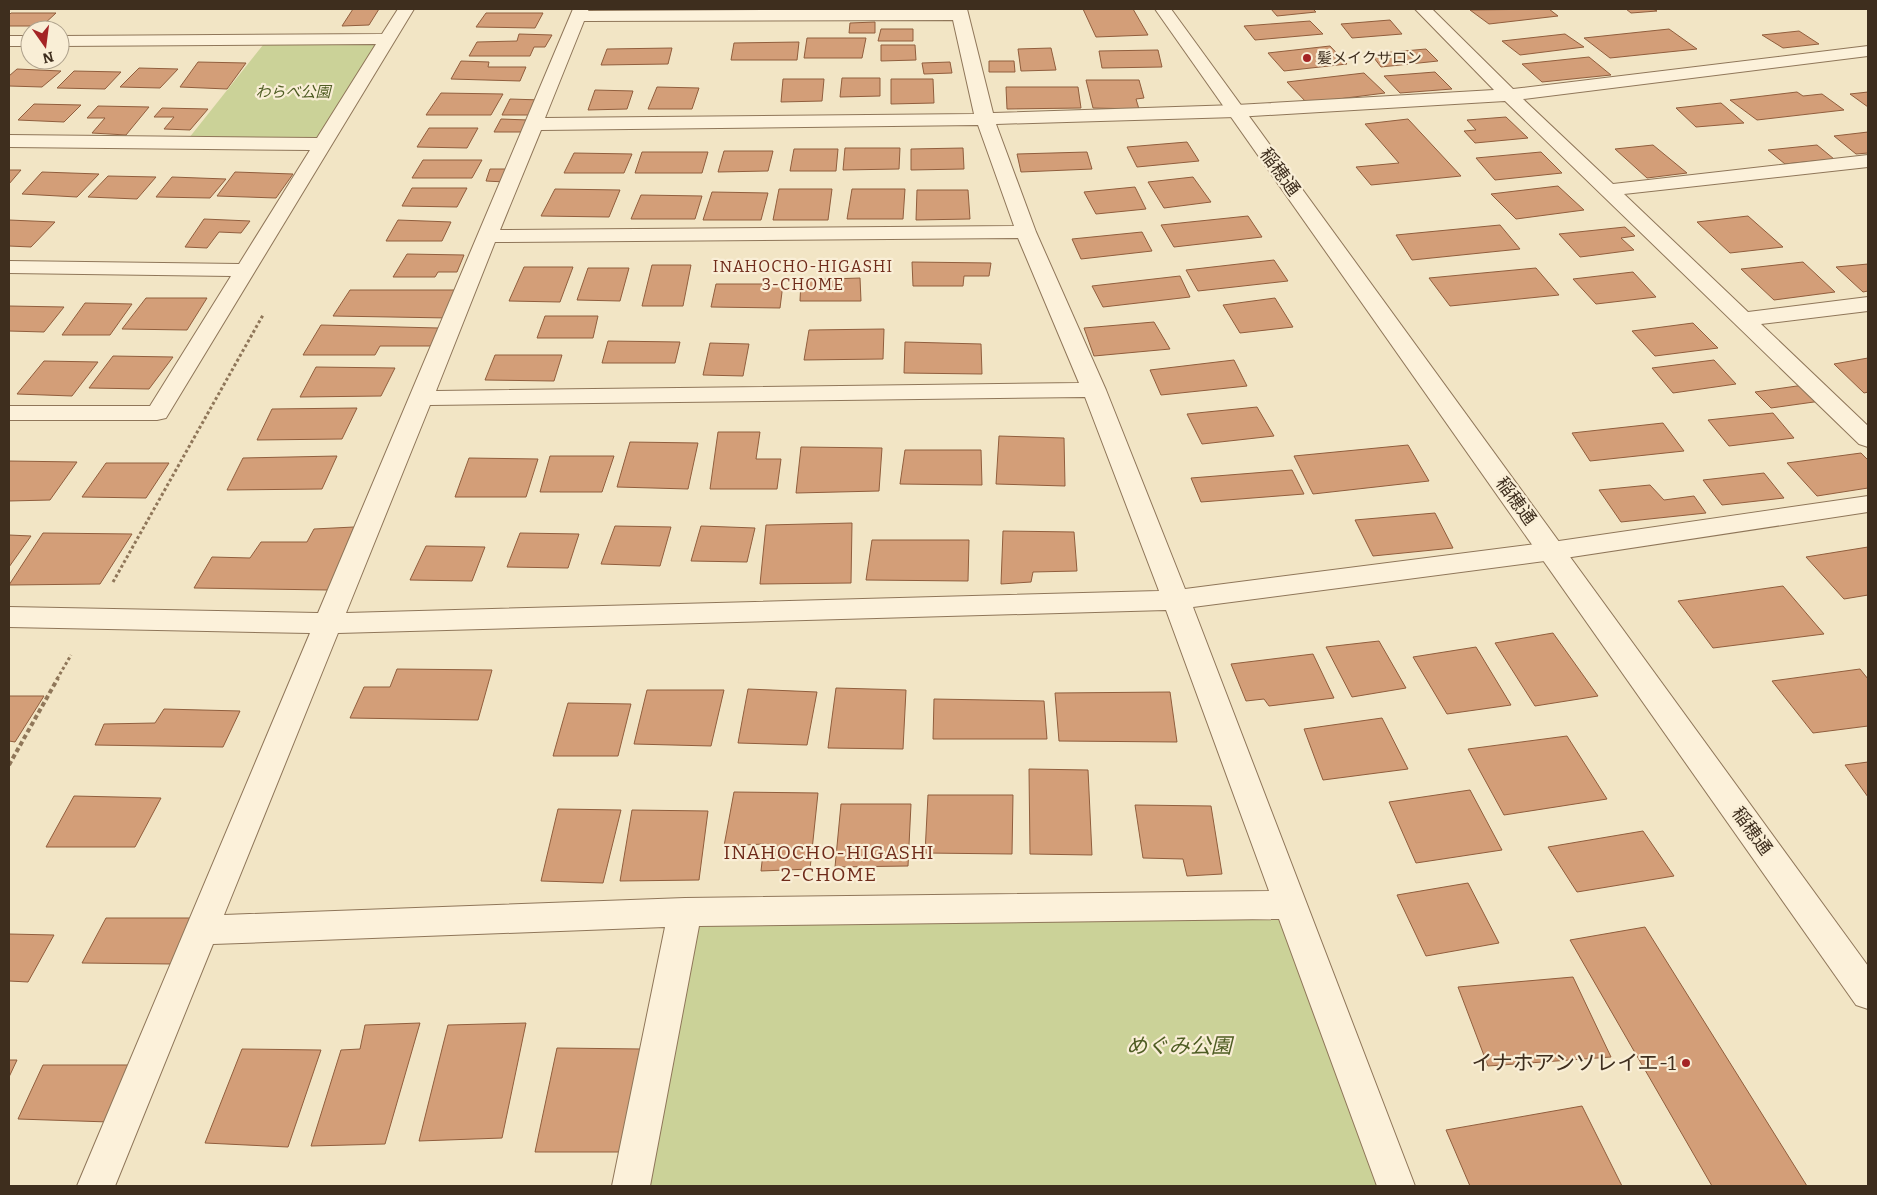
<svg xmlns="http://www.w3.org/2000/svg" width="1877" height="1195" font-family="Bitter,'Noto Sans JP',serif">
<rect width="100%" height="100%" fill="#f2e5c5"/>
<g fill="#cbd298">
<polygon points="387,39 323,144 185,143 267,40"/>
<polygon points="1290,905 1396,1186 631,1186 685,912"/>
</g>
<g fill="#d39e78" stroke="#915e3d">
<polygon points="353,9 379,9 369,25 342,26"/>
<polygon points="1083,9 1133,9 1148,35 1096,37"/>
<polygon points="1271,9 1313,9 1316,12 1277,16"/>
<polygon points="1549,9 1558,16 1489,24 1470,10"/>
<polygon points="1626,9 1653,9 1657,11 1631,13"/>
<polygon points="11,13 56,13 42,26 9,26 9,15"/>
<polygon points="486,13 543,13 535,28 476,27"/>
<polygon points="1390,20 1402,34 1352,38 1341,24"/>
<polygon points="1310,21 1323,34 1255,40 1244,26"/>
<polygon points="875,22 875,33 849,33 850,23"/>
<polygon points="881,29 913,29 913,41 878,41"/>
<polygon points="1669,29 1697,49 1610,58 1584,38"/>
<polygon points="1799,31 1819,44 1783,48 1762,35"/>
<polygon points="519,34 552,35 545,47 534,47 530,56 469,56 477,42 517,41"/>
<polygon points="1565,34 1584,47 1520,55 1502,41"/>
<polygon points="807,38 866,38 862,58 804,58"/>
<polygon points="799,42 797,60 731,60 734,43"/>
<polygon points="881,45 915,45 916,60 881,61"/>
<polygon points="1330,46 1347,64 1284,71 1268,53"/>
<polygon points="672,48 668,64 601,65 607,49"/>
<polygon points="1051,48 1056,70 1021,71 1018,49"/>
<polygon points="1426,49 1438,61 1381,67 1371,54"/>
<polygon points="1158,50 1162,67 1102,68 1099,51"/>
<polygon points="1589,57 1611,75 1542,82 1522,64"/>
<polygon points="461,61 489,62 488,67 526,67 520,81 451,79"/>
<polygon points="989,61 1014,61 1015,72 989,72"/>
<polygon points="198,62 246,63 227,89 180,87"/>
<polygon points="950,62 952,73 924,74 922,63"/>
<polygon points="139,68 178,69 160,88 120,87"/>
<polygon points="17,69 61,71 42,87 9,86 9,76"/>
<polygon points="74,71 121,72 105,89 57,88"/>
<polygon points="1435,72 1452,89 1400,93 1384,76"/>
<polygon points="1364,73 1385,93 1307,103 1287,82"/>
<polygon points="842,78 880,78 880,96 840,97"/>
<polygon points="783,79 824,79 822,101 781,102"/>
<polygon points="891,79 933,79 934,103 891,104"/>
<polygon points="1086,80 1139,80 1144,98 1136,99 1139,109 1093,108"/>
<polygon points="657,87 699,88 692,109 648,109"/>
<polygon points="1006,87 1078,87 1081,108 1007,109"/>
<polygon points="595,90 633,91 627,109 588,110"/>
<polygon points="1797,92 1803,96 1822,94 1844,110 1757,120 1730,100"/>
<polygon points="1868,92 1868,107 1850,94"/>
<polygon points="441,93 503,94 491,115 426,115"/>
<polygon points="510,99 541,100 532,115 502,115"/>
<polygon points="1721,103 1744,123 1696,127 1676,108"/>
<polygon points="34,104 81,105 64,122 18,120"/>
<polygon points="98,106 149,107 126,135 92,133 105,118 87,118"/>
<polygon points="162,108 208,109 190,130 164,129 174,117 154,117"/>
<polygon points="1506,117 1528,138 1475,143 1464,131 1476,130 1467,120"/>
<polygon points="501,119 528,120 522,132 494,132"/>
<polygon points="1408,119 1461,176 1371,185 1356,167 1399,163 1365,124"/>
<polygon points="429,128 478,128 467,148 417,147"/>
<polygon points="1868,132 1868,153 1856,154 1834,136"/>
<polygon points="1187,142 1199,161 1137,167 1127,147"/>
<polygon points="1653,145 1687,173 1647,178 1615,149"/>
<polygon points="1817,145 1834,159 1785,164 1768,150"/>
<polygon points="845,148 900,148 899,169 843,170"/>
<polygon points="963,148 964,169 911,170 911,149"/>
<polygon points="794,149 838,149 836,171 790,171"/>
<polygon points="724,151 773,151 768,171 718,172"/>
<polygon points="642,152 708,152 702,173 635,173"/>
<polygon points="1087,152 1092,169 1021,172 1017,154"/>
<polygon points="1541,152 1562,173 1495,180 1476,158"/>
<polygon points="574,153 632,154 624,173 564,173"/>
<polygon points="423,160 482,160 472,178 412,178"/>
<polygon points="490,169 511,169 505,182 486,181"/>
<polygon points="9,170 21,170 9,184"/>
<polygon points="42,172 99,174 77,197 22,194"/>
<polygon points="235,172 293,174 276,198 217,196"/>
<polygon points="108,176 156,177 137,199 88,197"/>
<polygon points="172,177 226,179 210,198 156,197"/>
<polygon points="1193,177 1211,202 1164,208 1148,182"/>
<polygon points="1558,186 1584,210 1516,219 1491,194"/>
<polygon points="1135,187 1146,209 1096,214 1084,192"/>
<polygon points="412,188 467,188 457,207 402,206"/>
<polygon points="555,189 620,190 609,217 541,216"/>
<polygon points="779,189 832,189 828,220 773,220"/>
<polygon points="852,189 905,189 903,219 847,219"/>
<polygon points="917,190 968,190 970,219 916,220"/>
<polygon points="712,192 768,193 761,220 703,220"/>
<polygon points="641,195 702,196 695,219 631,219"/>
<polygon points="1248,216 1262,237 1174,247 1161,225"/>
<polygon points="1748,216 1783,247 1730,253 1697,222"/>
<polygon points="204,219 250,221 241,233 219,232 207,248 185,247"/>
<polygon points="9,220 55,222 31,247 9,246"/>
<polygon points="398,220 451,222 442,241 386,241"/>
<polygon points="1500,225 1520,249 1412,260 1396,235"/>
<polygon points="1625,227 1635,236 1621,238 1634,250 1580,257 1559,234"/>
<polygon points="1142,232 1152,251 1081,259 1072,239"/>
<polygon points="407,254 464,255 457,272 438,272 435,277 393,277"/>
<polygon points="1274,260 1288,281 1198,291 1186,270"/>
<polygon points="912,262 991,263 989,276 964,276 963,286 913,286"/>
<polygon points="1803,262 1835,292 1774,300 1741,269"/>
<polygon points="1868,264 1868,291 1863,292 1836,267"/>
<polygon points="652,265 691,265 683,306 642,306"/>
<polygon points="524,267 573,267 560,302 509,301"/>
<polygon points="588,268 629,268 620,301 577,300"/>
<polygon points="1536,268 1559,295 1450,306 1429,278"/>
<polygon points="1633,272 1656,297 1596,304 1573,279"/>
<polygon points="1180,276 1190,297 1103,307 1092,286"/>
<polygon points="860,278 861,301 800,301 801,280"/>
<polygon points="716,284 783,284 780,308 711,307"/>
<polygon points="350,290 463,290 449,318 333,316"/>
<polygon points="146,298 207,298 187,330 122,329"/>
<polygon points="1275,298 1293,327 1240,333 1223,305"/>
<polygon points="85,303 132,304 110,335 62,335"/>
<polygon points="9,306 64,307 44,332 9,331"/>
<polygon points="545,316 598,316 593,338 537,338"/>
<polygon points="1154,322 1170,349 1094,356 1084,328"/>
<polygon points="1693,323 1718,348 1655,356 1632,331"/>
<polygon points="321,325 438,328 432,346 380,346 375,355 303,355"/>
<polygon points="884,329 883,359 804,360 809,330"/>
<polygon points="608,341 680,342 675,363 602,363"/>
<polygon points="905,342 981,344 982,374 904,373"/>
<polygon points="710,343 749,344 743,376 703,375"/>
<polygon points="495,355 562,355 554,381 485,380"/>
<polygon points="113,356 173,357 149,389 89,388"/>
<polygon points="1868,358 1868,392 1864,393 1834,364"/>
<polygon points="1234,360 1247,386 1161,395 1150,370"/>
<polygon points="1714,360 1736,384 1673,393 1652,368"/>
<polygon points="44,361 98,362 72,396 17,394"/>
<polygon points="316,367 395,368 381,396 300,397"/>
<polygon points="1804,385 1821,401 1771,408 1755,392"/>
<polygon points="1257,407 1274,436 1202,444 1187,414"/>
<polygon points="357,408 342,439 257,440 272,409"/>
<polygon points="1773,413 1794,438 1729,446 1708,420"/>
<polygon points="1663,423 1684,451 1590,461 1572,433"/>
<polygon points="718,432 760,432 756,459 781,459 777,489 710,489"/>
<polygon points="999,436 1064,438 1065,486 996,484"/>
<polygon points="630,442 698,443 688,489 617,487"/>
<polygon points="1408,445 1429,481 1313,494 1294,456"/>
<polygon points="801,447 882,448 879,491 796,493"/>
<polygon points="905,450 981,450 982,485 900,484"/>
<polygon points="1861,453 1868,460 1868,488 1817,496 1787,463"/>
<polygon points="337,456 322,489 227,490 243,458"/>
<polygon points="550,456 614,456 602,492 540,492"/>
<polygon points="469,458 538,459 526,497 455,497"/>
<polygon points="9,461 77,462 50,500 9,501"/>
<polygon points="106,463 169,463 146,498 82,497"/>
<polygon points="1292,470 1304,494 1201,502 1191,478"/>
<polygon points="1764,473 1784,498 1722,505 1703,480"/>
<polygon points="1650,485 1664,500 1694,496 1706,513 1621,522 1599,490"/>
<polygon points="1435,513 1453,548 1373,556 1355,520"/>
<polygon points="852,523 851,583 760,584 766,525"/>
<polygon points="615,526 671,527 660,566 601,564"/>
<polygon points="701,526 755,528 747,562 691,561"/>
<polygon points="354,527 328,590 194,588 212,557 250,558 261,542 307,542 314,529"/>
<polygon points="1003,531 1074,532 1077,571 1033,572 1031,582 1001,584"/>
<polygon points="43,533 132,534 100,584 9,585"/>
<polygon points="520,533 579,534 568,568 507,567"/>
<polygon points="9,535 31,536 9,567"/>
<polygon points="872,540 969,540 968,581 866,580"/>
<polygon points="426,546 485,547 472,581 410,580"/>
<polygon points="1868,547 1868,595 1844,599 1806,557"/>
<polygon points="1783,586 1824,634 1713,648 1678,601"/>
<polygon points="1553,633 1598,696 1535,706 1495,643"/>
<polygon points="1379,641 1406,688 1352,697 1326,647"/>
<polygon points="1476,647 1511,705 1447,714 1413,657"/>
<polygon points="1313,654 1334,698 1269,706 1264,699 1246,701 1231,664"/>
<polygon points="397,669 492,670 478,720 350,718 364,687 390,687"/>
<polygon points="1860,669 1868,679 1868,726 1813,733 1772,681"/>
<polygon points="836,688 906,690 903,749 828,748"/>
<polygon points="748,689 817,692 807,745 738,743"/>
<polygon points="647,690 724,690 711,746 634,744"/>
<polygon points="1170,692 1177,742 1059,741 1055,693"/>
<polygon points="9,696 44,696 15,742 9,741"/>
<polygon points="934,699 1044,701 1047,739 933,739"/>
<polygon points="568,703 631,704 618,756 553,756"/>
<polygon points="164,709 240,711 223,747 95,745 104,724 155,723"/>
<polygon points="1382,718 1408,769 1323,780 1304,729"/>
<polygon points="1567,736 1607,799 1504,815 1468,749"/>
<polygon points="1868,762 1868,797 1845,765"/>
<polygon points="1029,769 1088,770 1092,855 1030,854"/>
<polygon points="1470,790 1502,850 1416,863 1389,802"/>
<polygon points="734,792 818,793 810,869 761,871 764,844 724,846"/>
<polygon points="928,795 1013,795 1012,854 925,853"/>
<polygon points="74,796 161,798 135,847 46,847"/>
<polygon points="841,804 911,804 908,866 835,867"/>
<polygon points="1135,805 1211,806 1222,874 1187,876 1183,859 1143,858"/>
<polygon points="558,809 621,810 603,883 541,881"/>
<polygon points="632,810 708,811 699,880 620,881"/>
<polygon points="1643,831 1674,876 1577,892 1548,847"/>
<polygon points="1468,883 1499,943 1426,956 1397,895"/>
<polygon points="106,918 190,918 172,964 82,963"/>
<polygon points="1645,927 1807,1186 1712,1186 1570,940"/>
<polygon points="9,934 54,935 28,982 9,981"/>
<polygon points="1573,977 1611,1057 1488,1066 1458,987"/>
<polygon points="420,1023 385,1144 311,1146 341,1050 360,1049 365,1025"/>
<polygon points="526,1023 502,1138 419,1141 448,1025"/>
<polygon points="557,1048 641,1049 622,1152 535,1152"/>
<polygon points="242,1049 321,1050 288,1147 205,1143"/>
<polygon points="9,1060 17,1060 9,1077"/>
<polygon points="43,1065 136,1065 109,1122 18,1119"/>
<polygon points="1582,1106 1622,1186 1470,1186 1446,1130"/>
</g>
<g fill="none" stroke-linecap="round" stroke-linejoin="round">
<g stroke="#8f7659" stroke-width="2">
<g id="minor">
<polygon points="398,9 414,9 166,418 157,420 9,420 9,406 150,406 231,276 9,273 9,261 239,264 310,150 9,147 9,135 317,138 376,44 60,46 60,36 382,34"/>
<path d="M573,9H589L588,11L967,9L993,113L1236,105L1494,90L1415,9H1432L1513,89L1868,46V56L1523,99L1613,184L1868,155V167L1624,194L1748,312L1868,297V311L1761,324L1868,426V447L1859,444L1505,101L1236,117L996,124L1036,232L1106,390L1185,589L1552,542L1868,496V512L1552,560L1193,607L1415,1186H1377L1279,919L699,926L650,1186H612L665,927L213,944L115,1186H77L310,633L9,627V607L318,613ZM953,20L974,114L545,118L584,21ZM978,125L1014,226L500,230L541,130ZM1018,238L1079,383L436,391L495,242ZM1085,397L1159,591L346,613L430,405ZM1166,610L1269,891L685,898L224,915L338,633Z"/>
<rect x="9" y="36" width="21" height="10"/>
</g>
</g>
<g stroke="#8f7659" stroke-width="2">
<polygon id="tertiary" points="1155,9 1171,9 1868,966 1868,1009 1856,1005"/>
</g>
<g stroke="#8f7659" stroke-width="3" stroke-dasharray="3 2.5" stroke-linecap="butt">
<polyline points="113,582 263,315"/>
<polyline points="57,679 71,655"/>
</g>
<polyline stroke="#8f7659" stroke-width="4" stroke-dasharray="4.5 3" stroke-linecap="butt" points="9,765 58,678"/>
<use href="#minor" fill="#fcf1da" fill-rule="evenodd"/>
<use href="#tertiary" fill="#fcf1da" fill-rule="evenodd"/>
</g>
<g fill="#a42425" stroke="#f9eed6" stroke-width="2">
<circle cx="1307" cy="58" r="5"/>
<circle cx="1686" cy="1063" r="5"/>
</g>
<g text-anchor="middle" stroke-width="4.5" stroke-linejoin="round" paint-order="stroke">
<g font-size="15" fill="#3e2e1e" stroke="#f9eed6" text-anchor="start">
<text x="1317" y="63">髪メイクサロン</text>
</g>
<g font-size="15" font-style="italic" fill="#4e5c23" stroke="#f9eed6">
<text x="293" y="97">わらべ公園</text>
</g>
<g font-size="16" letter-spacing="1" fill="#6f2b1a" stroke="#f9eed6">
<text x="803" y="272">INAHOCHO-HIGASHI<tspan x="803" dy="18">3-CHOME</tspan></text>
</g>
<g font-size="18" fill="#3e2e1e" stroke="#f9eed6">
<text transform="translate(1280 172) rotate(54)" y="6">稲穂通</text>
<text transform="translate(1516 501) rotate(54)" y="6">稲穂通</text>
<text transform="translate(1752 831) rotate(54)" y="6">稲穂通</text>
</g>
<g font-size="19" letter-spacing="1" fill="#6f2b1a" stroke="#f9eed6">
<text x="829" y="859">INAHOCHO-HIGASHI<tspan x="829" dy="22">2-CHOME</tspan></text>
</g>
<g font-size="21" font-style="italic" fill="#4e5c23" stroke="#f9eed6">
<text x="1179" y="1053">めぐみ公園</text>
</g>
<g font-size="21" fill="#3e2e1e" stroke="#f9eed6" text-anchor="end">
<text x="1676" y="1070">イナホアンソレイエ-1</text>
</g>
</g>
<rect width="1877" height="1195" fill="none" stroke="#3e2e1e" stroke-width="20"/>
<g transform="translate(45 45) rotate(166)"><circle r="24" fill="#f9eed6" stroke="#aea18c"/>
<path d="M0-4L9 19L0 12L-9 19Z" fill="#a42425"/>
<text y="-8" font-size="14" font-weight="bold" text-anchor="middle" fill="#3e2e1e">N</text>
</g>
</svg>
